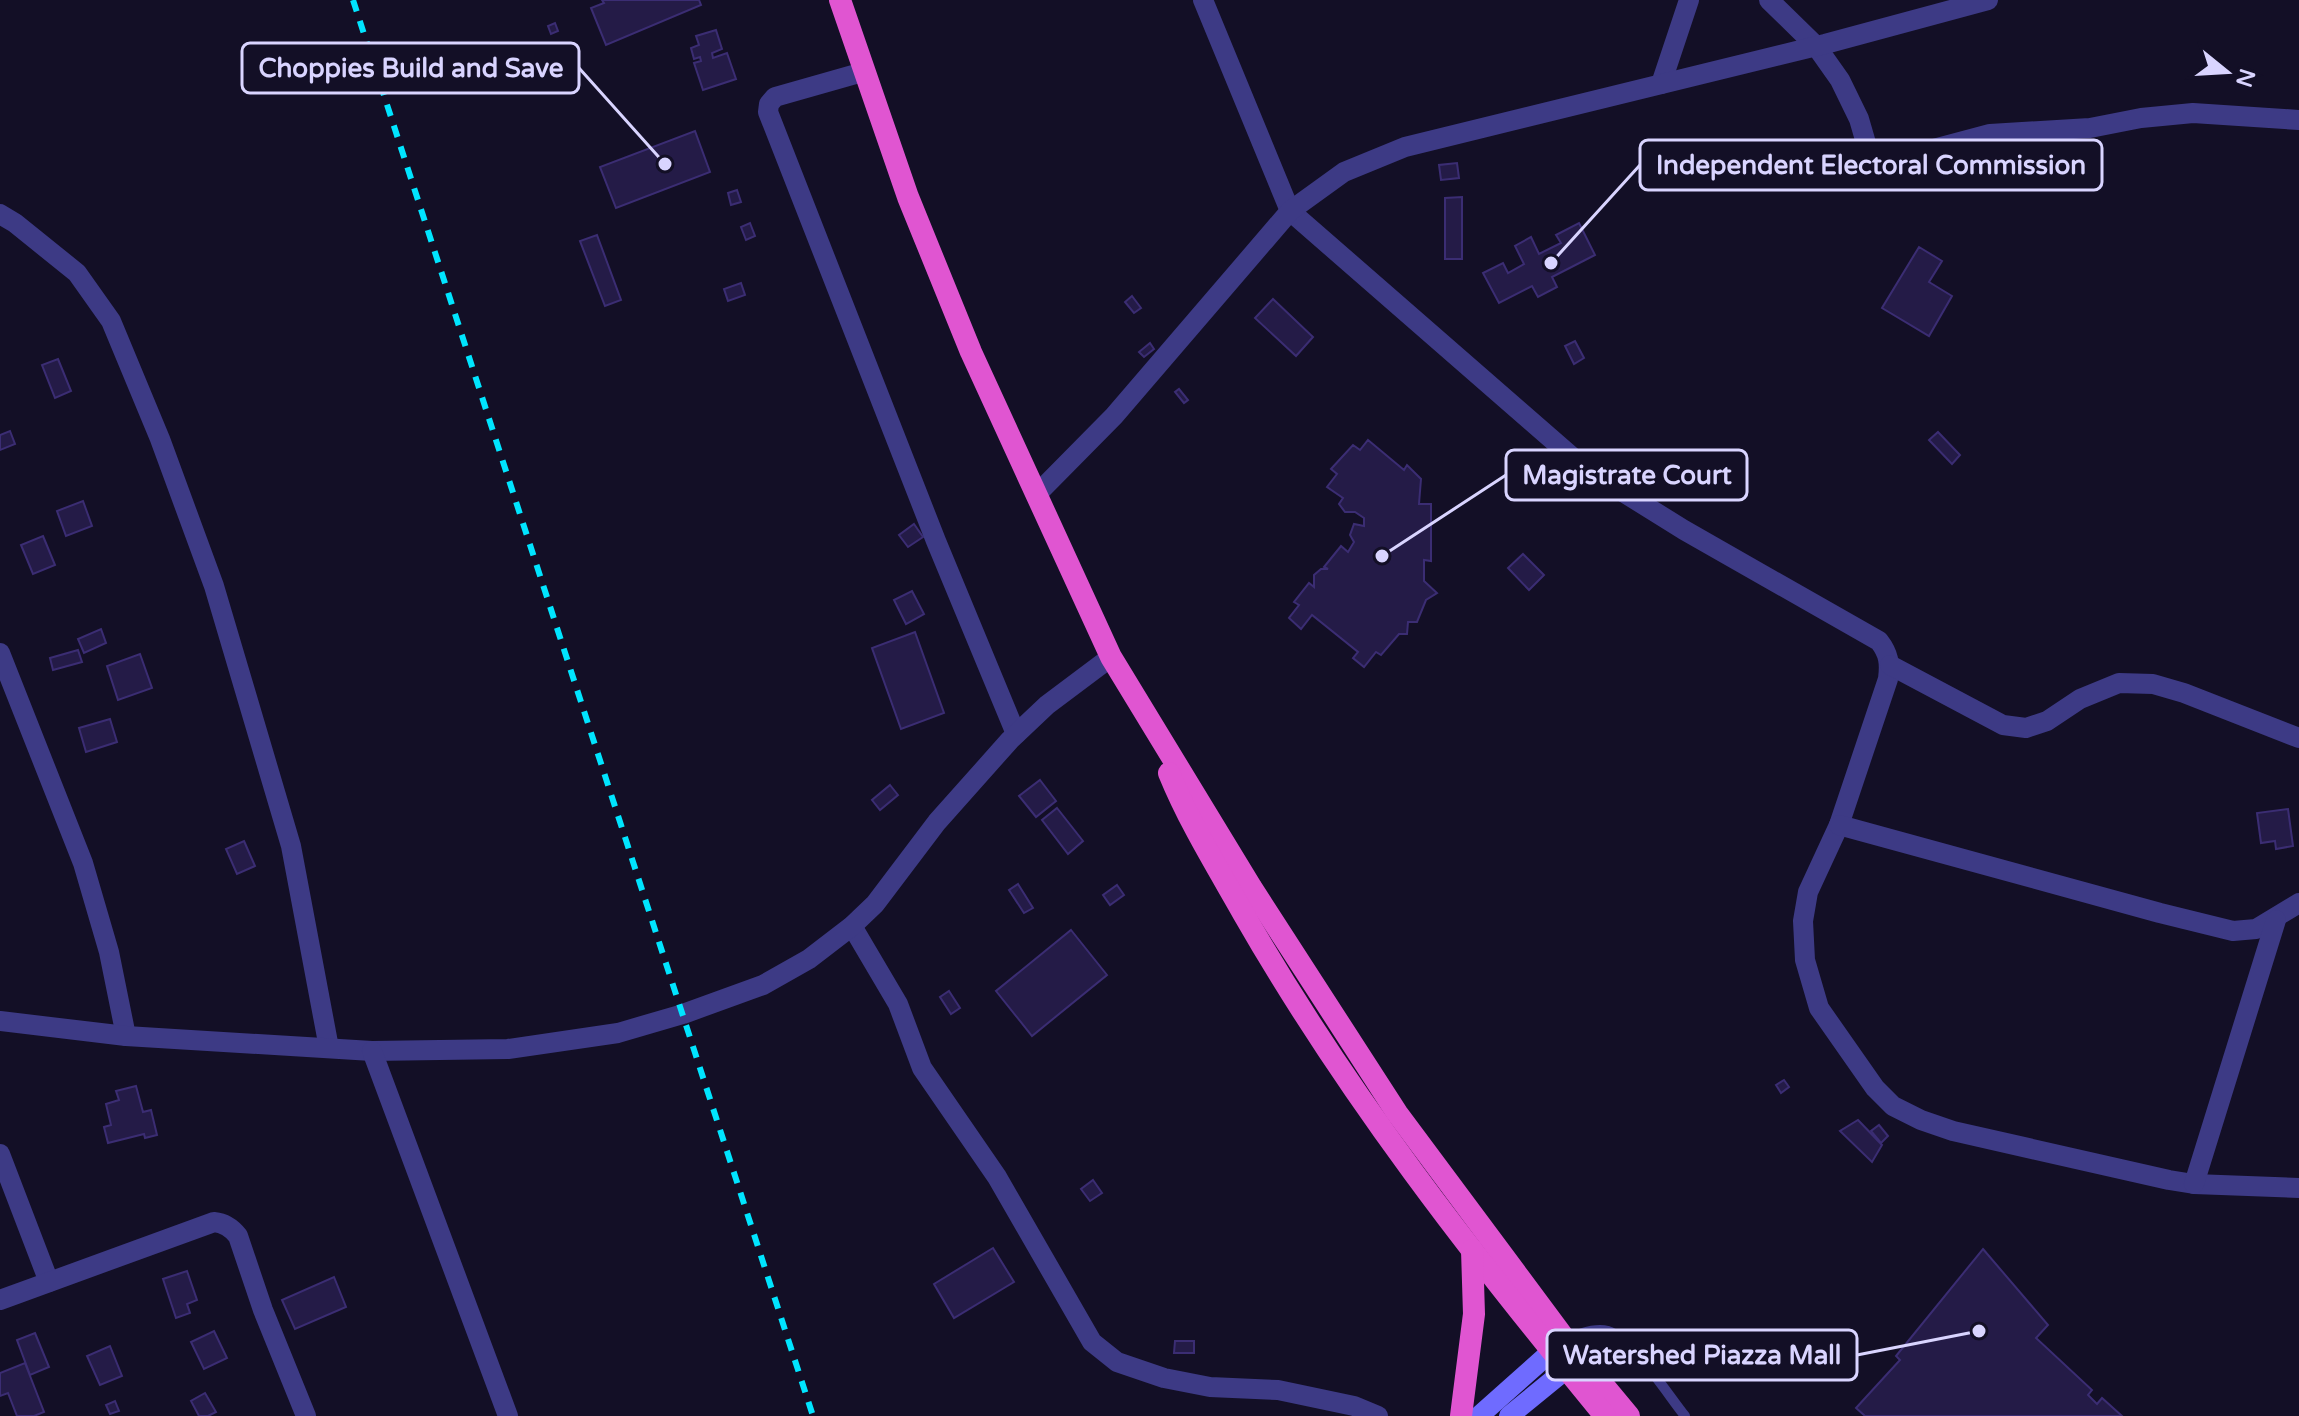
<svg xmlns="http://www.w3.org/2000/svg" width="2299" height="1416" font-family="'Varela Round',sans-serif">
<rect width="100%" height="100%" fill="#130f26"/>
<g fill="#241b47" stroke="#3b2d73" stroke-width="2">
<polygon points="602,0 699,0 701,5 606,45 591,8 604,3"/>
<polygon points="555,23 558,31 551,34 548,26"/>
<polygon points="716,30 722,49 712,53 713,58 727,53 736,79 703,90 694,63 701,61 700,57 694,59 691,48 699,45 696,36"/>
<polygon points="695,131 710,172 616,208 600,167"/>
<polygon points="1457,163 1459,178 1441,180 1439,165"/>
<polygon points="737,190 741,202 731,205 728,193"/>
<polygon points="1462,197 1462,259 1445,259 1445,198"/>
<polygon points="750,223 755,236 746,240 741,227"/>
<polygon points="1579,223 1595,255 1552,277 1557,287 1538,297 1532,286 1499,303 1483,273 1503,263 1508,273 1524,264 1515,246 1531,237 1539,254 1561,243 1556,235"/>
<polygon points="597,235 621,300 605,306 580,241"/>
<polygon points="1919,247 1942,261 1929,282 1952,296 1929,336 1882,308"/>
<polygon points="741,283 745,295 728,301 724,289"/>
<polygon points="1132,296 1141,308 1134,313 1125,302"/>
<polygon points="1273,299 1313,337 1296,356 1255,318"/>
<polygon points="1575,341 1584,358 1574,364 1565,346"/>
<polygon points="1150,343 1154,349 1144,357 1139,352"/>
<polygon points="58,359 71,391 55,398 42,365"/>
<polygon points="1179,389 1188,400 1184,403 1175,392"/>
<polygon points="10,431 15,444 0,450 0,435"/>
<polygon points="1938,432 1960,455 1952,464 1929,440"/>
<polygon points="1368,440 1404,470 1407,465 1421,479 1419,504 1431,504 1431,561 1424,560 1424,581 1437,593 1426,600 1417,622 1408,622 1407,634 1399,634 1381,655 1376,652 1364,667 1353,658 1358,652 1312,615 1301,629 1289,618 1299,605 1294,602 1309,583 1314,587 1314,575 1321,569 1328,569 1324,567 1341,546 1348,552 1354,542 1350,535 1354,524 1364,526 1364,518 1355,512 1345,512 1339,504 1343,498 1327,487 1337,474 1331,469 1353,445 1360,450"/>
<polygon points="83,501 92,526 66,536 57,511"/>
<polygon points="914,524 923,537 908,547 899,535"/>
<polygon points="43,536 55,565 33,574 21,545"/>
<polygon points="1523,554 1544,575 1529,590 1508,568"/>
<polygon points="912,591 924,614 906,624 894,600"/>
<polygon points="101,629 106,643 84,653 78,639"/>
<polygon points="915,632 944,713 901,729 872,648"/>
<polygon points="78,650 82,662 53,670 50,658"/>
<polygon points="140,654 152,688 118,700 107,666"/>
<polygon points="110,719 117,742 86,752 79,728"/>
<polygon points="1040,780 1056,801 1036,817 1019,796"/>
<polygon points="890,785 898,795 880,810 872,800"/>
<polygon points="1057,808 1083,841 1068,854 1042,820"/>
<polygon points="2288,809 2293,846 2276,849 2275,841 2261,843 2257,813"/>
<polygon points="244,841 255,866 237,874 226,849"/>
<polygon points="1018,884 1033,908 1024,913 1009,890"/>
<polygon points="1117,885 1124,895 1110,905 1103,895"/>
<polygon points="1071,930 1107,975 1032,1036 996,991"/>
<polygon points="949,991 960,1008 951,1014 940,997"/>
<polygon points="1784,1080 1789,1087 1781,1093 1776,1085"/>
<polygon points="136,1086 143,1112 151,1110 157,1135 145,1138 144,1134 108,1143 104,1127 111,1125 106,1104 119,1100 116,1091"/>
<polygon points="1858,1120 1882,1145 1872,1162 1840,1131"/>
<polygon points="1879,1125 1888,1136 1881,1143 1871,1131"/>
<polygon points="1093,1180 1102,1193 1090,1201 1081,1189"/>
<polygon points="993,1248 1014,1282 954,1318 934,1284"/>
<polygon points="1983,1249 2048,1325 2036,1338 2092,1390 2088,1395 2097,1404 2102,1398 2122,1416 1865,1416 1856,1408 1900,1360 1896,1356"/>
<polygon points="187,1271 197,1300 187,1304 190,1313 176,1318 163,1279"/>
<polygon points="334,1277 346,1307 295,1329 282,1300"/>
<polygon points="214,1331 227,1358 204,1369 191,1342"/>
<polygon points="35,1333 49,1367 30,1375 17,1340"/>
<polygon points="1175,1341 1194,1341 1194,1353 1174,1353"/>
<polygon points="110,1346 122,1376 100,1385 87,1356"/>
<polygon points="25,1363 44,1412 34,1416 17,1416 8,1393 0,1396 0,1373"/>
<polygon points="205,1393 216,1412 208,1416 199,1416 191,1401"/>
<polygon points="115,1401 119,1411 110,1414 106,1405"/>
</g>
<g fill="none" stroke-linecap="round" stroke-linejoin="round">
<g stroke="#3d3a85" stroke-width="10">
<path d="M1565,1339C1579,1335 1594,1327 1608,1331C1632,1338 1668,1395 1685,1416"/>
<polyline points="1580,1358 1607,1331"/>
</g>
<g stroke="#3d3a85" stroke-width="20">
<path d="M1203,0L1290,211L1586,469L1684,530L1879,641C1889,654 1890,663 1888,679L1839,825L1808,892L1803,921L1805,960L1819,1008L1875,1088L1893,1106L1921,1120L1953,1131L2169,1180L2194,1184L2299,1188"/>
<polyline points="1769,0 1816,46 1840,80 1859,119 1868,150 1874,157 1930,150 1990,134 2090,128 2141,118 2193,113 2299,120"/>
<polyline points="863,72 775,97 769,104 768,112 936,541 1016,734"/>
<polyline points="1661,84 1689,0"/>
<polyline points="0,214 15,223 77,273 111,321 160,439 214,586 291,846 329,1048"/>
<polyline points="1036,495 1114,416 1290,211 1344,172 1405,147 1825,44 1988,0"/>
<polyline points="0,653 83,863 109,952 126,1036"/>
<polyline points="1890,665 2003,725 2026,728 2047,721 2080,699 2119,683 2153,684 2184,693 2299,738"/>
<polyline points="1839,825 2160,913 2233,931 2256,929 2299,903"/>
<polyline points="852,926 898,1004 922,1068 997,1177 1092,1342 1117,1362 1164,1378 1210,1387 1278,1390 1354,1406 1378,1416"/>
<polyline points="0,1021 126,1036 372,1051 508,1049 618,1033 683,1014 763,985 809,959 852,926 875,904 937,822 1010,740 1047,705 1111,657"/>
<polyline points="372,1051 508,1416"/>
<polyline points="0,1154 49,1282"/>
<polyline points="2194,1184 2276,920"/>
<path d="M0,1300L214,1222C224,1223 231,1227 238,1236L263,1310L306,1416"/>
</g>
<g stroke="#6f6bff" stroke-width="20">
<polyline points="1479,1416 1562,1342"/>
<polyline points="1509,1416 1580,1358"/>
</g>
<g stroke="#e055d1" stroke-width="22">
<polyline points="840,0 908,197 971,352 1111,657 1251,887 1397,1113 1565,1339 1629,1416"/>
<path d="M1169,773C1189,822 1217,867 1243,913C1346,1093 1473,1256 1605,1416"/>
<polyline points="1461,1416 1474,1314 1472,1250"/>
</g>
<polyline stroke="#00e5ff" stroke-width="6" stroke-dasharray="12 10" stroke-linecap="butt" points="353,0 813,1416"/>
</g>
<path fill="none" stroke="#d9d4ff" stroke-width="3" d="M665 164L579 68M1551 263L1640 165M1382 556L1506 475M1979 1331L1857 1355"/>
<g fill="#d9d4ff" stroke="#130f26" stroke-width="3">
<circle cx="665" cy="164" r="8"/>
<circle cx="1551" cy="263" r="8"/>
<circle cx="1382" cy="556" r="8"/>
<circle cx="1979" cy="1331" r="8"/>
</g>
<g fill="#130f26" stroke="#d9d4ff" stroke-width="3">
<rect x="242" y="43" width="337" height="50" rx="8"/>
<rect x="1640" y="140" width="462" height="50" rx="8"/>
<rect x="1506" y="450" width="241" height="50" rx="8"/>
<rect x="1547" y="1330" width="310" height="50" rx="8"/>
</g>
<g font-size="26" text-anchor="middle" font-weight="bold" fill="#d9d4ff">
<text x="411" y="77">Choppies Build and Save</text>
<text x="1871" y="174">Independent Electoral Commission</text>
<text x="1627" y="484">Magistrate Court</text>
<text x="1702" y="1364">Watershed Piazza Mall</text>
</g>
<g transform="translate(2227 72) rotate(108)" stroke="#130f26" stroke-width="6" paint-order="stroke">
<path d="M0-6L14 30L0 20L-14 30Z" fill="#d9d4ff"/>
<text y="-12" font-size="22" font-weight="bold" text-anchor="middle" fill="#d9d4ff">N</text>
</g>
</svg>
